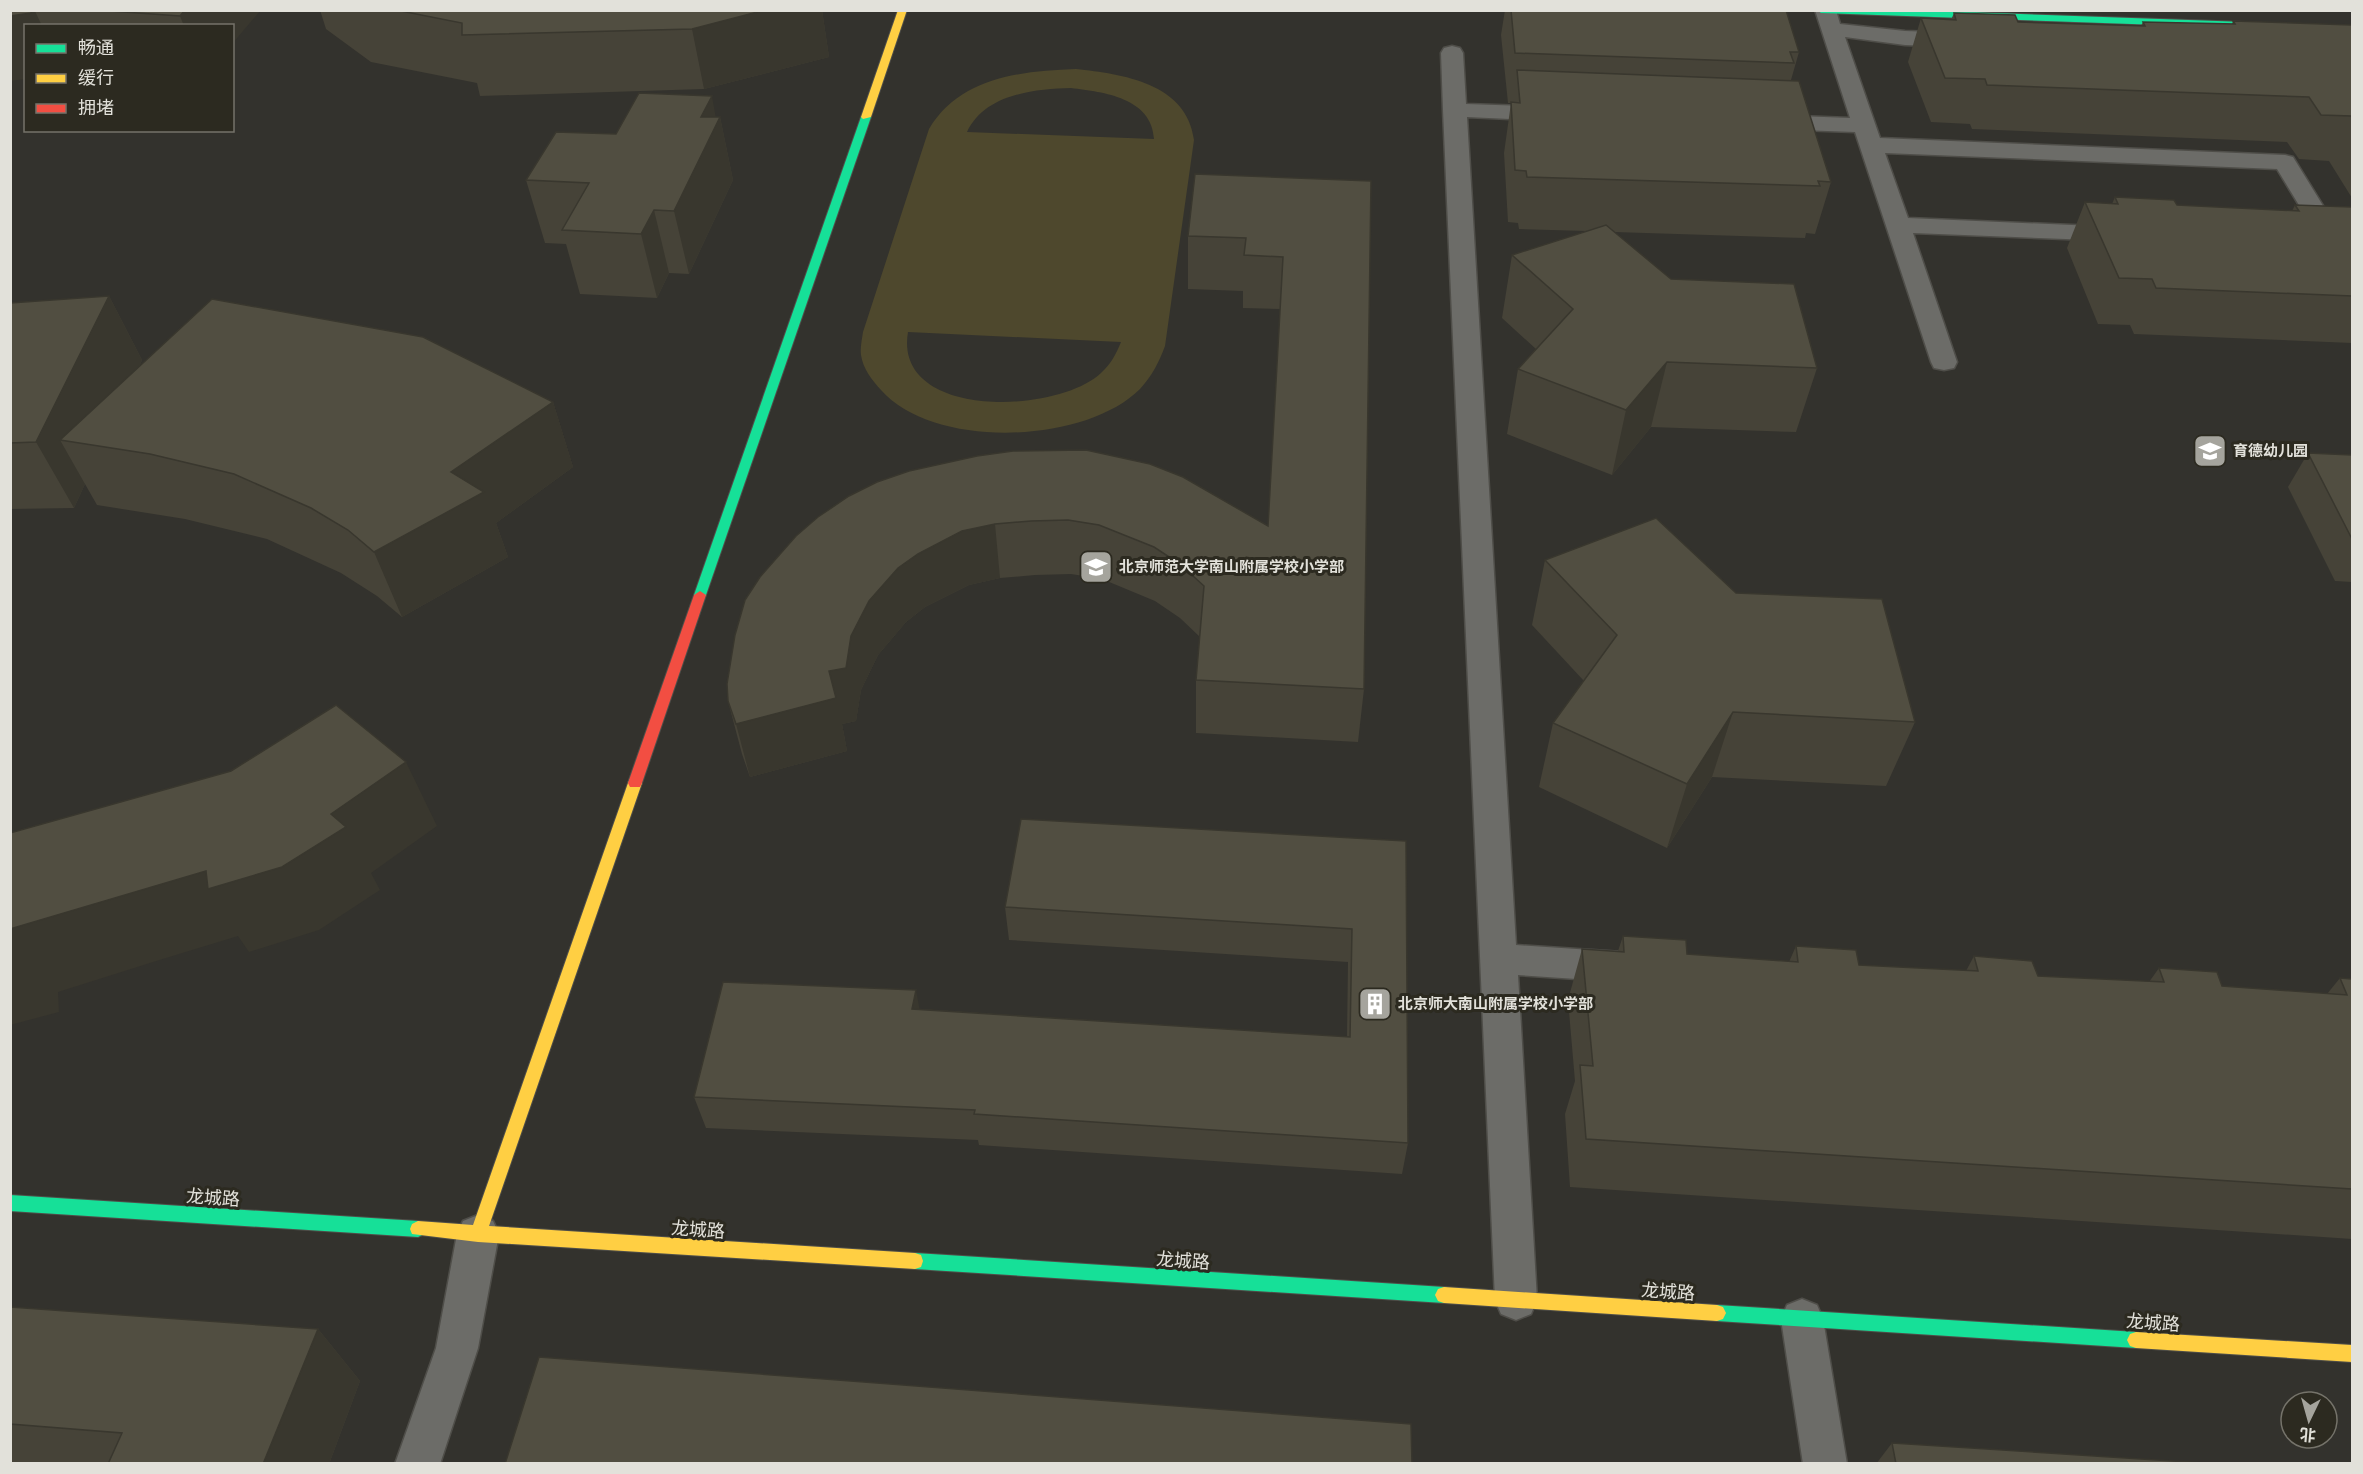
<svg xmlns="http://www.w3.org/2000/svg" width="2363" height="1474" font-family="Commissioner,'Noto Sans SC',sans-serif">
<rect width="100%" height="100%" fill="#33322d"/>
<path fill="#4e482d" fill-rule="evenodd" d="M1076,69C1122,74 1187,83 1194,140L1165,346C1159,362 1152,376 1140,389C1085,444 934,450 881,390C872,380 863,369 861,355C860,348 862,339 863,332L929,129C960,77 1021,71 1076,69ZM1071,88C1104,92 1152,98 1154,139L967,132C985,94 1034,89 1071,88ZM908,332L1121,342C1116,354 1111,364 1101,373C1056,415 893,419 908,332Z"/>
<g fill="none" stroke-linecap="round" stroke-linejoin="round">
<g stroke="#4f4e49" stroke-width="3">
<g id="lane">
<polygon points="1815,10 1836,10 1840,24 1905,31 1961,33 1969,35 1972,40 1969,45 1961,47 1905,45 1845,37 1880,138 2285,155 2293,157 2346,243 2343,248 2334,250 2325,248 2277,169 1885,153 1908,218 2118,227 2127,229 2130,234 2127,239 2118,241 1913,233 1957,362 1954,368 1944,370 1934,368 1931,362 1855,132 1768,129 1760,127 1756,122 1760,117 1768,115 1850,118"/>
<polygon points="1452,46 1460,48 1463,53 1466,104 1554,107 1562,109 1565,114 1562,119 1554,121 1467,117 1516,945 1622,952 1635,956 1640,967 1635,978 1622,982 1518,975 1537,1300 1531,1314 1516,1320 1501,1314 1495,1300 1443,110 1441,53 1444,48"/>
<polygon points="478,1215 493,1221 499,1234 478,1348 440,1464 395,1464 436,1348 457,1234 463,1221"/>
<polygon points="1802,1299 1817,1305 1823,1319 1847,1464 1803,1464 1781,1319 1787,1305"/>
</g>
</g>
<g stroke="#4f4e49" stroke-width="2">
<g id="fast">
<polygon points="1817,10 1909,10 2245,22 2249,25 2245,28 1821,13"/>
<polygon points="866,114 871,117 706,595 704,598 696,598 694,595 861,117"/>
<polygon points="10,1195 418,1221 424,1224 426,1229 424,1234 418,1237 10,1211"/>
<polygon points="915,1253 1444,1287 1450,1289 1453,1295 1450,1301 1444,1303 915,1269 909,1267 907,1261 909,1255"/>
<polygon points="1717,1305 2136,1332 2142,1334 2145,1340 2142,1346 2136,1348 1717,1321 1711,1319 1708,1313 1711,1307"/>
</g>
</g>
<g stroke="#4f4e49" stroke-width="2">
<g id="slow">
<polygon points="898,10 907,10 871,117 863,119 861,117"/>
<polygon points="635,778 640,779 642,783 489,1226 915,1253 921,1255 923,1261 921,1267 915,1269 478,1242 412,1234 410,1229 412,1224 418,1221 473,1225 628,783 630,779"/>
<polygon points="1444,1287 1717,1305 1723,1307 1726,1313 1723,1319 1717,1321 1444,1303 1438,1301 1435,1295 1438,1289"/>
<polygon points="2136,1332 2352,1345 2352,1362 2136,1348 2130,1346 2127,1340 2130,1334"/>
</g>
</g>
<g stroke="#4f4e49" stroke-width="2">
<polygon id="jam" points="700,591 706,595 642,783 640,787 630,787 628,783 694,595"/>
</g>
<use href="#lane" fill="#6c6c68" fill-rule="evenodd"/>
<use href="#fast" fill="#16e098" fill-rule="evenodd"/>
<use href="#slow" fill="#ffcf43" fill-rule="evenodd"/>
<use href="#jam" fill="#f24e42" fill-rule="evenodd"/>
</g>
<g fill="#464338">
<polygon points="10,10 261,10 232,26 26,26"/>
<polygon points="320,10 822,10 829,57 704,89 480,96 477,83 371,62 326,29"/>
<polygon points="1505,10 1786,10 1799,52 1791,80 1831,182 1815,234 1806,233 1805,238 1614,232 1671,279 1817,368 1796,432 1651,427 1612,475 1507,434 1518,369 1536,349 1502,318 1512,255 1587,231 1519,229 1518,223 1508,222 1504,153 1511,103 1508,103 1501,35"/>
<polygon points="1954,13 2018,22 2141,26 2143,22 2232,24 2233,21 2352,25 2352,198 2329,161 2299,159 2287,142 1972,129 1970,124 1931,122 1908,62 1921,18 1951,20"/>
<polygon points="716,117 720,117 733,180 689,274 669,273 657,298 580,294 566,244 545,243 526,180 616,134"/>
<polygon points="1371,181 1364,689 1358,742 1196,733 1196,680 1200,637 1180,618 1155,601 1102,579 1071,574 1035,575 1000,578 969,585 925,607 906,622 878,655 861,690 856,721 842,724 847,751 750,777 742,754 728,701 849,496 1268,526 1280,309 1243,308 1243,291 1188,289 1188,236"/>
<polygon points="2115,197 2177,205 2292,211 2295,205 2352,207 2352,343 2134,334 2130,325 2098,324 2067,248 2085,202 2112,204"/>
<polygon points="109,296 142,360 139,367 553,402 573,467 496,523 508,557 402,617 377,596 341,573 267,539 185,519 97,505 85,484 74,508 10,509 10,303"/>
<polygon points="2308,453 2352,455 2352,582 2335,581 2288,487"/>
<polygon points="1545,560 1736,593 1915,722 1886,786 1712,777 1667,848 1539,787 1553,723 1584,681 1532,625"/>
<polygon points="1406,841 1408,1143 1402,1174 979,1145 978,1140 706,1128 694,1097 919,1009 1347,1037 1348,962 1009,940 1005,907"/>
<polygon points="1623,936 1687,954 1789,962 1796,946 1859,965 1966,971 1974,956 2038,976 2149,982 2159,968 2222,986 2327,994 2340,978 2352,979 2352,1239 1570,1187 1565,1114 1575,1081 1568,1000 1582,949 1618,951"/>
<polygon points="10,1307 318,1329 360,1381 329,1464 10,1464"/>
<polygon points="1892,1443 2219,1464 1876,1464"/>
</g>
<g fill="#39372e">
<polygon points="31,10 60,10 35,11 42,26 26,26 26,79 10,81 10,16"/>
<polygon points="185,10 261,10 232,44 232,26 184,26 180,16"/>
<polygon points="765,10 822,10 829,57 704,89 692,29"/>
<polygon points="712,96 717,124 720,117 733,180 689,274 674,211 701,117"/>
<polygon points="654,210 669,273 657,298 641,234"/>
<polygon points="109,296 142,360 102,446 60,440 85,484 74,508 36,442"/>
<polygon points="1667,362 1651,427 1612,475 1626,410"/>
<polygon points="553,402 573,467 496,523 508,557 402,617 374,552 451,472"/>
<polygon points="995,524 1000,578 969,585 925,607 906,622 878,655 861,690 856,721 842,724 847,751 750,777 736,724 829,671 851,636 869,601 898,568 918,554 962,531"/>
<polygon points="1733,712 1712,777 1667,848 1687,784"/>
<polygon points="406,762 437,826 371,873 380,890 319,930 249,952 238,936 153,962 58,992 59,1012 10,1025 10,929 331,814"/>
<polygon points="916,990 922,1022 912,1009"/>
<polygon points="318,1329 360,1381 329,1464 263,1464"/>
</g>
<g fill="#514e41" stroke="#39372e" stroke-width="1.5">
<polygon points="10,10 31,10 31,13 10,16"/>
<polygon points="185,10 180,16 110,11 35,11"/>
<polygon points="396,10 765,10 692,29 462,35 462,23"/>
<polygon points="1511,10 1786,10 1799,52 1790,52 1794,63 1515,53"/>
<polygon points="1954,13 2015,15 2018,22 2145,26 2143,22 2235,24 2233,21 2352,25 2352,118 2351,116 2321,115 2309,97 1987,85 1985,79 1945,78 1921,18 1956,20"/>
<polygon points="1517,70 1799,81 1831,182 1818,181 1820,186 1527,177 1526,171 1515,170 1511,102 1520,103"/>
<polygon points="639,93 712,96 701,117 720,117 674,211 654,210 641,234 562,230 589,183 526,180 556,132 616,134"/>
<polygon points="1195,174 1371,181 1364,689 1196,680 1204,586 1180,564 1154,547 1099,525 1068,520 1031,521 995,524 962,531 918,554 898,568 869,601 851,636 846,668 829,671 836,698 736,724 728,701 727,684 735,635 745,600 760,577 796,536 818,517 849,496 877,482 909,471 977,456 1013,451 1086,450 1150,464 1183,477 1268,526 1283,257 1244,255 1246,238 1188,236"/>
<polygon points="2115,197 2174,200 2177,205 2299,211 2295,205 2352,207 2352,296 2156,288 2152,279 2119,278 2085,202 2118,204"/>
<polygon points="1606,225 1671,279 1794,284 1817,368 1667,362 1626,410 1518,369 1573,309 1512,255"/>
<polygon points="109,296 36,442 10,443 10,303"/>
<polygon points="212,299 423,337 553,402 451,472 484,492 374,552 348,530 311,508 234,474 150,454 60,440"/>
<polygon points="2308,453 2352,455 2352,539"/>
<polygon points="1656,518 1736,593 1882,599 1915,722 1733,712 1687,784 1553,723 1617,635 1545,560"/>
<polygon points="336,705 406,762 331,814 346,827 282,867 208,889 206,871 10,929 10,833 231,771"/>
<polygon points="1021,819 1406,841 1408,1143 974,1114 975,1110 694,1097 723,982 916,990 912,1009 1350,1037 1352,929 1005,907"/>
<polygon points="1623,936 1686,940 1687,954 1798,962 1796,946 1856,950 1859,965 1978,971 1974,956 2032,961 2038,976 2164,982 2159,968 2217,972 2222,986 2347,995 2340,978 2352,979 2352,1189 1586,1139 1580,1065 1593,1066 1582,949 1624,952"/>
<polygon points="10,1307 318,1329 263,1464 108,1464 122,1433 10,1424"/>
<polygon points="539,1357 1411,1424 1412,1464 505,1464"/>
<polygon points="1892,1443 2219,1464 1896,1464"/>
</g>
<defs>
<g id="school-square" transform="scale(1.725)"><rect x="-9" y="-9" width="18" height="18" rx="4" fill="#a5a49d" stroke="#2c2a20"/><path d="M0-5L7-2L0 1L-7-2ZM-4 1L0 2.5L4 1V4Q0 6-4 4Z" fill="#fff"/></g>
<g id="building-square" transform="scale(1.725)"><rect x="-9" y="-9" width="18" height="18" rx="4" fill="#a5a49d" stroke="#2c2a20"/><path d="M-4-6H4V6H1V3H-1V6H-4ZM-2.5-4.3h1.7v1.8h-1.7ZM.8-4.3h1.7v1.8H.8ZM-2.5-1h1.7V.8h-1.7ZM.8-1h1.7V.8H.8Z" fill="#fff"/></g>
</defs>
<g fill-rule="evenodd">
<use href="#school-square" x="2210" y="451"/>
<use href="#school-square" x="1096" y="567"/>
<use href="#building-square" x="1375" y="1004"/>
</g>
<g text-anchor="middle" stroke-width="6" stroke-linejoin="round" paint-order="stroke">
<g font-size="15" font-weight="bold" fill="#e2e1da" stroke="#2c2a20" text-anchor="start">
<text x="2233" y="456">育德幼儿园</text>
<text x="1119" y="572">北京师范大学南山附属学校小学部</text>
<text x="1398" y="1009">北京师大南山附属学校小学部</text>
</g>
<g font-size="18" fill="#e2e1da" stroke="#2c2a20">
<text transform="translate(213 1198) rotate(4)" y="6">龙城路</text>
<text transform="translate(698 1230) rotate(4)" y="6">龙城路</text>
<text transform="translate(1183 1261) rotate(4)" y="6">龙城路</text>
<text transform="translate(1668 1292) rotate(4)" y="6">龙城路</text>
<text transform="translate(2153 1323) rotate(4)" y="6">龙城路</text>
</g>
</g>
<rect width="2363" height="1474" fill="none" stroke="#e2e1da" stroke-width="24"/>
<rect x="24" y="24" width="210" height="108" fill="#2c2a20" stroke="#75736a" stroke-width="1.5"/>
<rect x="36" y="44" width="30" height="9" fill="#16e098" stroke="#75736a" stroke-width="1.5"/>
<text x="78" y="54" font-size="18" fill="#e2e1da">畅通</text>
<rect x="36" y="74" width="30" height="9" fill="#ffcf43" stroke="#75736a" stroke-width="1.5"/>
<text x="78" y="84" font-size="18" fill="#e2e1da">缓行</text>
<rect x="36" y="104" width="30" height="9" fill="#f24e42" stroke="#75736a" stroke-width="1.5"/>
<text x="78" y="114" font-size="18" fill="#e2e1da">拥堵</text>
<g transform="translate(2309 1420) rotate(185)"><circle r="28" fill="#2c2a20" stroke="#75736a" stroke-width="1.5"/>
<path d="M0-4.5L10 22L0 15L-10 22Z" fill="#a5a49d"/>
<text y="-9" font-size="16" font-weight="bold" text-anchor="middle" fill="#e2e1da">北</text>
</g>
</svg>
